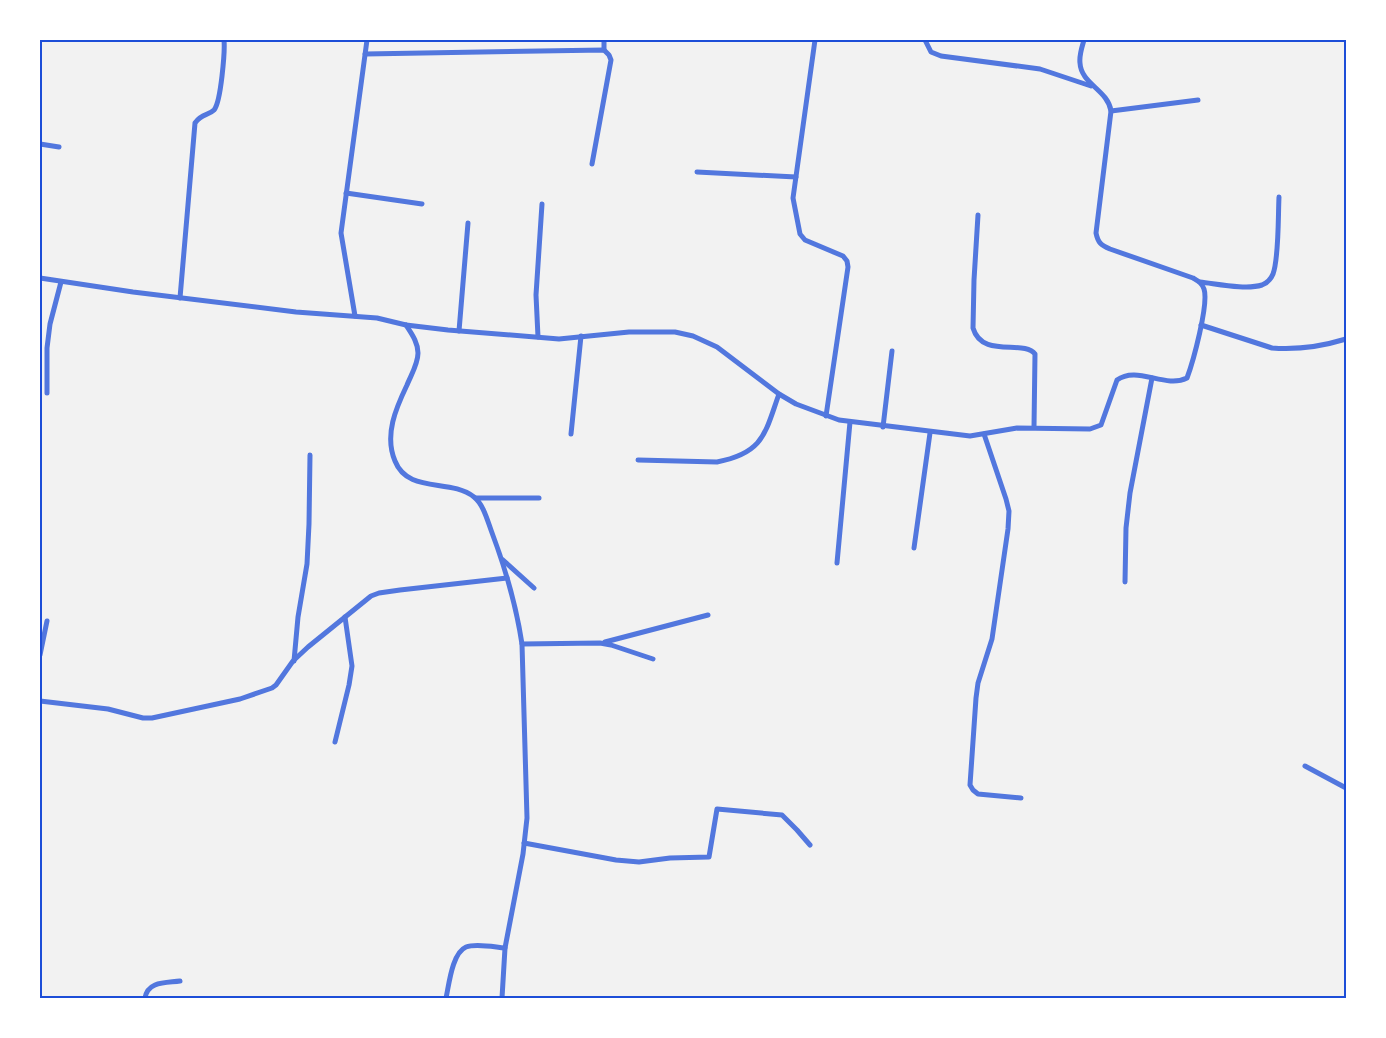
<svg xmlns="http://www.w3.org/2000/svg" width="1386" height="1038" font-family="Helvetica,sans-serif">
<rect width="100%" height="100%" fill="#f2f2f2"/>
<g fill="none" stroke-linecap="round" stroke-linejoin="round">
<g stroke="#5277de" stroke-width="5">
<polyline points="815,40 793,198 800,234 805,240 843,256 847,261 848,267 826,416"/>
<polyline points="925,40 931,52 941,56 1040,69 1091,86"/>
<polyline points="604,50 604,40"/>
<polyline points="365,54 604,50 609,55 611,60 592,164"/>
<polyline points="1111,111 1198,100"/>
<polyline points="40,144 59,147"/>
<polyline points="697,172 796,177"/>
<polyline points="346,193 422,204"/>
<path d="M978,215L974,280L973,328C982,359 1024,339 1035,354L1034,427"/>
<path d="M40,278L133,292L296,312L377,318L406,325L448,330L559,339L629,332H675L693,336L717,347L779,394L796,404L839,420L970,436L1017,428L1090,429L1101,425L1117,380C1137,365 1165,389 1187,378C1193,362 1209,304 1204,289C1202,283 1198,281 1193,278L1110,249C1101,245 1098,243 1096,233L1111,111C1108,90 1081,84 1080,63C1079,55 1082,47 1084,40"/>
<path d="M1200,282C1218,284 1246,290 1262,285C1267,283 1271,279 1273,274C1279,258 1278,217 1279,197"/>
<path d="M180,298L195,123C202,113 208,116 214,110C221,102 225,51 224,40"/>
<polyline points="355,316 341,233 367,40"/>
<path d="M406,325C411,333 418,342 418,353C418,364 411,375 407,385C396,408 384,435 395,461C408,494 450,478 474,497C483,504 487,519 491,530C505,567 516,605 522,644L527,818L523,854L505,948L502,998"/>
<path d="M1201,325L1272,348C1296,350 1323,346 1346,339"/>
<polyline points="459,331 468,223"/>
<polyline points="538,337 536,295 542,204"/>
<polyline points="47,393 47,348 50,324 61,282"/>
<polyline points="883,427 892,351"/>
<polyline points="571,434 581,336"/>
<polyline points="984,434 1006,499 1009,511 1008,529 992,639 978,683 976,698 970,785 973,790 978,794 1021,798"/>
<path d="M638,460L717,462C764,453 765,433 779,394"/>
<polyline points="476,498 539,498"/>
<polyline points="914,548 930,433"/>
<polyline points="503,560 534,588"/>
<polyline points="837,563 850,422"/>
<polyline points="1125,582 1126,528 1130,493 1152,378"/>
<polyline points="605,642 708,615"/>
<polyline points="522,644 600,643 611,645 653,659"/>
<polyline points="40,655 47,621"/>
<polyline points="294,661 298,617 307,564 309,524 310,455"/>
<polyline points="40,701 108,709 143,718 152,718 240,699 272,688 276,685 293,661 308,647 371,596 379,593 400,590 507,578"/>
<polyline points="335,742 349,685 352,666 345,617"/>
<polyline points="1305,766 1346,788"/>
<polyline points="524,843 616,860 639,862 670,858 709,857 717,809 782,815 797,830 810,845"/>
<path d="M145,998C148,981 166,983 180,981"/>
<path d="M446,998C449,985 452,953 466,947C476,943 494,947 505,948"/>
</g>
</g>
<rect width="1386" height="1038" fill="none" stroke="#ffffff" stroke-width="82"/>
<rect x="41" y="41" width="1304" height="956" fill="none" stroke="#1d4ed8" stroke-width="2"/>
</svg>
